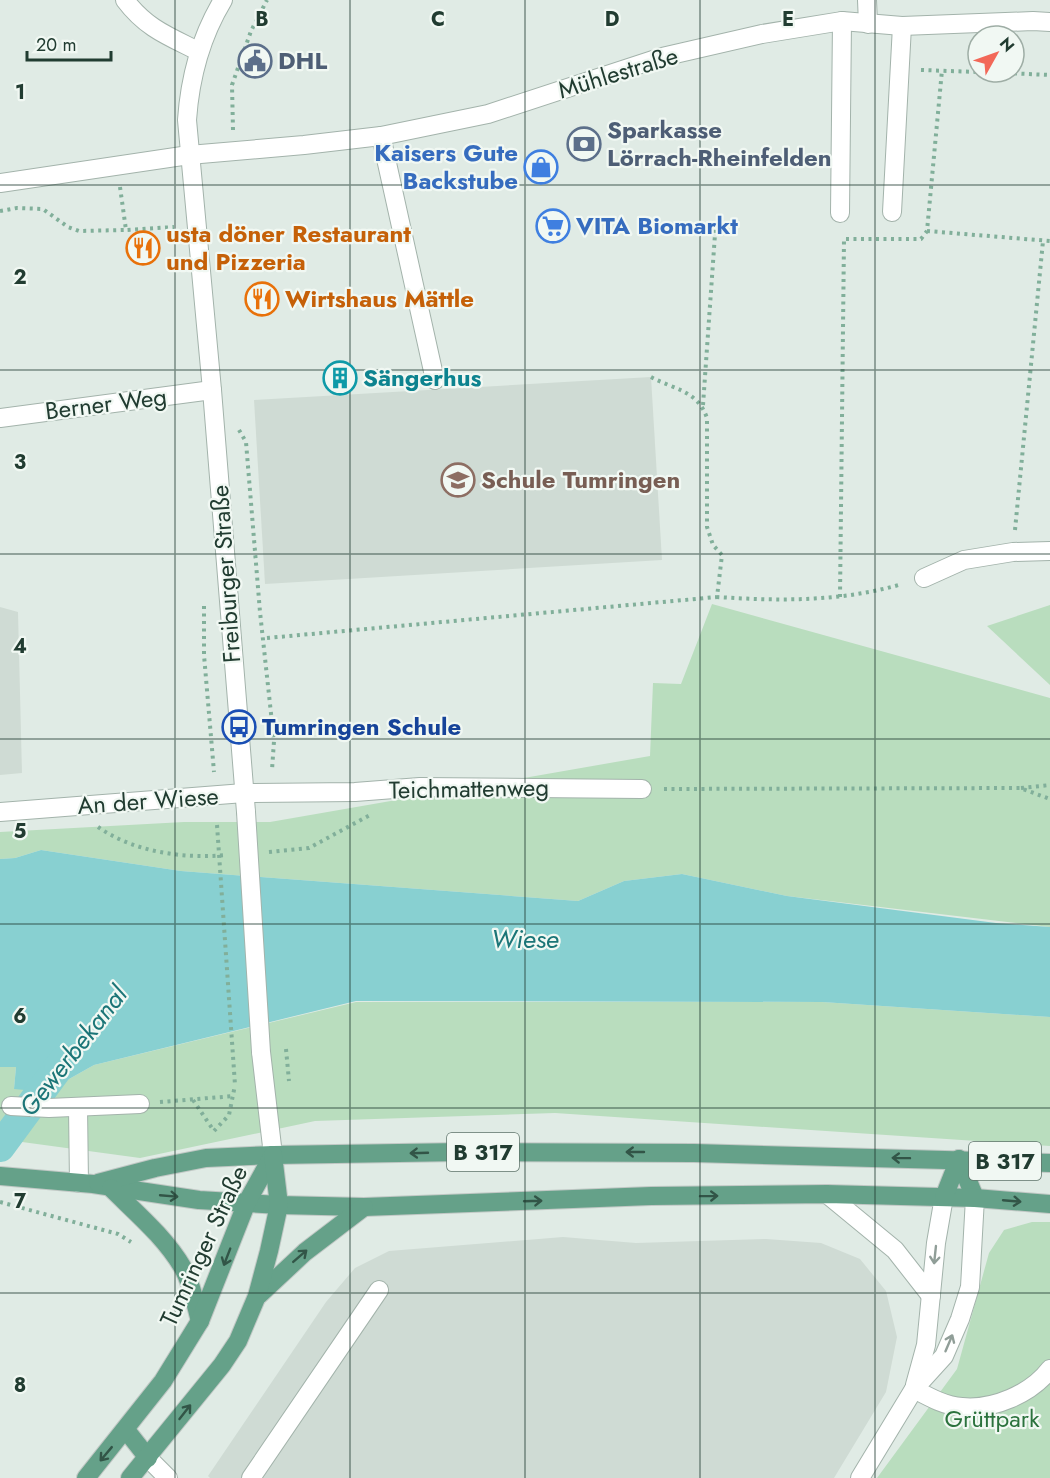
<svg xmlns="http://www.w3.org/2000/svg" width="1050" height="1478" font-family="Jost,sans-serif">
<rect width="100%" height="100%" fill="#e0ebe5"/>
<g fill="#cfdbd4">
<polygon points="651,377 662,560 265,584 254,400"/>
<polygon points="0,607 18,612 22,773 0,775"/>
<polygon points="563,1237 636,1243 766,1239 821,1243 860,1259 886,1291 897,1337 886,1392 834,1478 210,1478 208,1476 326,1302 355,1268 389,1251"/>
</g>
<g fill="#b9ddbe">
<polygon points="712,604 1050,698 1050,927 787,896 682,874 624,881 578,901 181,871 41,850 15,858 0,859 0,832 184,822 270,822 650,756 653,683 681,684"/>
<polygon points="1050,605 1050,685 987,626"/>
<polygon points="356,1002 822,1002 1050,1017 1050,1146 555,1113 315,1121 140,1158 0,1139 0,1067 16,1067 14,1089 62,1083 94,1065"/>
<polygon points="1032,1222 1050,1222 1050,1478 877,1478 957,1369 989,1253 1004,1230"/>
</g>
<polygon fill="#88d0d1" points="41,850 181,871 578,901 624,881 682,874 787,896 996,923 1050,927 1050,1017 822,1002 356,1001 94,1065 62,1083 56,1093 14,1089 16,1067 0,1067 0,859 15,858"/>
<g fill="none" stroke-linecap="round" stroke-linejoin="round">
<polyline stroke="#88d0d1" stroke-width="30" points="0,1147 64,1060"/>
<g stroke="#a3b3ab" stroke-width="20">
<g id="minor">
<path d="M125,0C146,28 168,36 198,51"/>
<path d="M223,0C200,38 190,77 187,120L212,390L246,812"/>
<polyline points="867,0 868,24"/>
<polyline points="381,136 435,380"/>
<polyline points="0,183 189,155 304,145 381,136 488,114 662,57 762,34 842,21 902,26 1033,21 1050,22"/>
<polyline points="892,212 902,26"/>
<polyline points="840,213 842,21"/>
<polyline points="0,418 212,390"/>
<polyline points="924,578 964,560 1013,552 1050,551"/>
<polyline points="0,812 244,793 355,792 420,787 642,789"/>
<polyline points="261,1052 273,1155"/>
<polyline points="11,1106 49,1108 140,1104"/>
<polyline points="78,1107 79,1183"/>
<polyline points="827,1194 895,1250 931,1296"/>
<polyline points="915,1385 926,1345 936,1243 944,1197"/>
<path d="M914,1389C929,1397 945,1406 962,1407C993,1410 1031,1394 1050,1369"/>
<polyline points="148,1458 168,1478"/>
<polyline points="251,1478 379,1290"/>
<polyline points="860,1478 914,1389 944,1356 960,1319 970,1287 975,1198"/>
</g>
</g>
<g stroke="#c1c8c5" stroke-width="20">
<g id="major">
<polyline points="959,1159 975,1198"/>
<polyline points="0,1176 93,1184 199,1200 279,1205 364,1207 651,1196 827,1194 975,1198 1050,1204"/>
<polyline points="98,1183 155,1168 206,1158 273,1155 461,1152 694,1153 1050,1163"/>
<path d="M111,1188C136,1213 165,1237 183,1268C192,1284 195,1303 200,1321"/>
<polyline points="944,1197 959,1159"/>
<polyline points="259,1295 305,1252 364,1207"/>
<polyline points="126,1430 148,1458"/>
<polyline points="86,1478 163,1381 200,1321 247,1202 273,1155"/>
<polyline points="130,1478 222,1365 238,1341 257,1296 269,1251 279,1205 273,1155"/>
</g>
</g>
<g stroke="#81af9a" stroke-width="4" stroke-dasharray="3 4.5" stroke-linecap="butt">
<polyline points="921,70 978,72"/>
<polyline points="984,72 1050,75"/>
<polyline points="233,130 232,85 251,31 267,0"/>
<polyline points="120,187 126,230 174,227"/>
<polyline points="0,211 17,208 43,209 68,227 79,231 126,230"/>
<polyline points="927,231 1050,241"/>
<path d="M651,377C675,390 697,390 707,418V527L713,545L722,555L717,597C779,601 841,602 902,584"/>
<polyline points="703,405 716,220"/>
<polyline points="239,430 246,442 260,612 274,741 272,770"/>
<polyline points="1015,530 1043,241"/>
<polyline points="840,597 844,239 921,239 927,231 942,70"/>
<polyline points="204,606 204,655 214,772"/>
<polyline points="267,638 717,597"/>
<polyline points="1021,788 1050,785"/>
<polyline points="664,789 1020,788 1050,799"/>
<path d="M98,827C134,852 183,859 226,855"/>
<polyline points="269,852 309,848 370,815"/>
<polyline points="193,1100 214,1131 229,1115 235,1085"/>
<polyline points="160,1102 234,1096"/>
<polyline points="0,1202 118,1234 131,1242"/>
</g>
<use href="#minor" stroke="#fff" stroke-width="18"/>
<use href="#major" stroke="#65a189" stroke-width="18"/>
<g stroke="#a3b3ab" stroke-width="20" stroke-linecap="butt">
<polyline id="minor-bridge" points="246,812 261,1052"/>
</g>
<g stroke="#81af9a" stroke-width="4" stroke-dasharray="3 4.5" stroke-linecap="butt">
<polyline points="217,825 235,1085"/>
<polyline points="286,1049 289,1081"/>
</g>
<use href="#minor-bridge" stroke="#fff" stroke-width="18"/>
</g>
<defs><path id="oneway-shaft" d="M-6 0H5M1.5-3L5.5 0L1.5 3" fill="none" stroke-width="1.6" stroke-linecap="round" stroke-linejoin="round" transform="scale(1.5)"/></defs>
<g stroke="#325547">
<use href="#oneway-shaft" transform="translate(635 1152) rotate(-180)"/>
<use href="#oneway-shaft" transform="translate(419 1153) rotate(178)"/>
<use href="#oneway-shaft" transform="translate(901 1158) rotate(-179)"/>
<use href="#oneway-shaft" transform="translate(169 1196) rotate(5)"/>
<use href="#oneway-shaft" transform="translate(709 1196) rotate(-1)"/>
<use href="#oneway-shaft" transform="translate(533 1201) rotate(-2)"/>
<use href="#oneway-shaft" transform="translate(1012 1201) rotate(5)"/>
<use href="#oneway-shaft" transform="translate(300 1256) rotate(-41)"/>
<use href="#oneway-shaft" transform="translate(227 1257) rotate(111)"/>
<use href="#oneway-shaft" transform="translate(185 1412) rotate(-52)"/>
<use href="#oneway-shaft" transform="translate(106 1454) rotate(130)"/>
</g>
<g stroke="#909e98">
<use href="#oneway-shaft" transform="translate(935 1255) rotate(96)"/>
<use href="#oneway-shaft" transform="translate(949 1343) rotate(-67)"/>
</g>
<path fill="none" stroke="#213c31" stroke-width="1.5" stroke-opacity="0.55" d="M175,0V1478M350,0V1478M525,0V1478M700,0V1478M875,0V1478M0,185H1050M0,370H1050M0,554H1050M0,739H1050M0,924H1050M0,1108H1050M0,1293H1050"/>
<defs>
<g id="civic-ring" transform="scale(1.725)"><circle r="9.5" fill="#f1f8f3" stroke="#5c6f8a" stroke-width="1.5"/><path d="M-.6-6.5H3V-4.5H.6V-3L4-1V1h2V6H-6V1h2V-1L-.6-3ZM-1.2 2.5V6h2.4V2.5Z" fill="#5c6f8a"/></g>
<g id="bank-ring" transform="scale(1.725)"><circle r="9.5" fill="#f1f8f3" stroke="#5c6f8a" stroke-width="1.5"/><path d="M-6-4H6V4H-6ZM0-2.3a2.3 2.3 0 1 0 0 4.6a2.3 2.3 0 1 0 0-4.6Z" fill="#5c6f8a"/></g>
<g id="shop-ring" transform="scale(1.725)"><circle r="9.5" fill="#f1f8f3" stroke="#3f7fe0" stroke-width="1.5"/><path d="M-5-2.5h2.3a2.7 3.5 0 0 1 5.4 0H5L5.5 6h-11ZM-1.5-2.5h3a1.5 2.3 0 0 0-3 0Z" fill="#3f7fe0"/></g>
<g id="supermarket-ring" transform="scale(1.725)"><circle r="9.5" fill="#f1f8f3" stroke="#3f7fe0" stroke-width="1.5"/><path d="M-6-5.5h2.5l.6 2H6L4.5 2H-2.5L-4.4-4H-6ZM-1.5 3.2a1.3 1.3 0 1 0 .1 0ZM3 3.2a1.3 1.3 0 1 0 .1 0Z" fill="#3f7fe0"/></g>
<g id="restaurant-ring" transform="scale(1.725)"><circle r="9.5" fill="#f1f8f3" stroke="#e8710a" stroke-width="1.5"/><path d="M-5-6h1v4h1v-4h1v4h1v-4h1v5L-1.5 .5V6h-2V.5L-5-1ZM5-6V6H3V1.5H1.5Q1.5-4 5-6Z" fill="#e8710a"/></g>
<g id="building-ring" transform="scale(1.725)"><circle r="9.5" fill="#f1f8f3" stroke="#0f9aa8" stroke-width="1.5"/><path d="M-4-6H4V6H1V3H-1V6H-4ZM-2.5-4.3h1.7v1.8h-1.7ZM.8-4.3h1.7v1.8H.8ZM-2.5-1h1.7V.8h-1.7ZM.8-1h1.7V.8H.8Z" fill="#0f9aa8"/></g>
<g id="school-ring" transform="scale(1.725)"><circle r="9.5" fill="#f1f8f3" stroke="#8d6e63" stroke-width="1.5"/><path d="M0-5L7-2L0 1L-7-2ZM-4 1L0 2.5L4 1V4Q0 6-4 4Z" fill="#8d6e63"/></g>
<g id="bus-ring" transform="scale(1.725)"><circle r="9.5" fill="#f1f8f3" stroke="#1a4fb4" stroke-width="1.5"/><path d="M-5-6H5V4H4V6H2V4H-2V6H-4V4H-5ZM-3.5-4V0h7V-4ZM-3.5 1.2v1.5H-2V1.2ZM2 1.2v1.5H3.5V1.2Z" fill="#1a4fb4"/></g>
</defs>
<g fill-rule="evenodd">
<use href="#civic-ring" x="255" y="61"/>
<use href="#bank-ring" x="584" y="144"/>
<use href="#shop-ring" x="541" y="167"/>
<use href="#supermarket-ring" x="553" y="226"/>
<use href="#restaurant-ring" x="143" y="248"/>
<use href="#restaurant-ring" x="262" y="299"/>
<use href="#building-ring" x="340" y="378"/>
<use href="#school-ring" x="458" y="480"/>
<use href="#bus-ring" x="239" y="727"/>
</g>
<g text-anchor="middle" stroke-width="4.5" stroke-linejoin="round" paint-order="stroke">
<g fill="#f1f8f3" stroke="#5f746b" stroke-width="1.5">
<rect x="447" y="1133" width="72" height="38" rx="4.5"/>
<rect x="969" y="1142" width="72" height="38" rx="4.5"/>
</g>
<g font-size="22" font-weight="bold" fill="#213c31">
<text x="483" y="1160">B 317</text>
<text x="1005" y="1169">B 317</text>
</g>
<g font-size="24" font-weight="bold" fill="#4e5e75" stroke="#f1f8f3" text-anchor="start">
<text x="278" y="69">DHL</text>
<text x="607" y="138">Sparkasse<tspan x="607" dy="28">Lörrach-Rheinfelden</tspan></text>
</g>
<g font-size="24" fill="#213c31" stroke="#f1f8f3">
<text transform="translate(618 73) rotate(-17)" y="8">Mühlestraße</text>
<text transform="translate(106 404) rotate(-7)" y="8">Berner Weg</text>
<text transform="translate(226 574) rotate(-94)" y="8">Freiburger Straße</text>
<text transform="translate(469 789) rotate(-1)" y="8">Teichmattenweg</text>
<text transform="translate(148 801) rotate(-4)" y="8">An der Wiese</text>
<text transform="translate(204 1246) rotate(-65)" y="8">Tumringer Straße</text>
</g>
<g font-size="24" font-weight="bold" fill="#366cbe" stroke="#f1f8f3" text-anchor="end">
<text x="518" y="161">Kaisers Gute<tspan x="518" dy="28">Backstube</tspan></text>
<text x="576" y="234" text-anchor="start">VITA Biomarkt</text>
</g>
<g font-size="24" font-weight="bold" fill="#c56008" stroke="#f1f8f3" text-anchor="start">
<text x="166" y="242">usta döner Restaurant<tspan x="166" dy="28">und Pizzeria</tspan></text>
<text x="285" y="307">Wirtshaus Mättle</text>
</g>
<g font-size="24" font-weight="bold" fill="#0d838f" stroke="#f1f8f3" text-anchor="start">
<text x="363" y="386">Sängerhus</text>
</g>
<g font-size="24" font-weight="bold" fill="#785e54" stroke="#f1f8f3" text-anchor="start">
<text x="481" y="488">Schule Tumringen</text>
</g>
<g font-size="24" font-weight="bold" fill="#164399" stroke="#f1f8f3" text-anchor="start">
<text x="262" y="735">Tumringen Schule</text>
</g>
<g font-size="24" fill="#2b723d" stroke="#f1f8f3">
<text x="992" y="1427">Grüttpark</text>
</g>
<g font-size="26" font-style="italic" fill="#1b7577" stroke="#f1f8f3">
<text x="525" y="948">Wiese</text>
<text transform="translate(73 1051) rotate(-52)" y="9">Gewerbekanal</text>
</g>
</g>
<g font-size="20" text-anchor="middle" font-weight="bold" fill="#213c31" stroke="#f1f8f3" stroke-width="4.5" stroke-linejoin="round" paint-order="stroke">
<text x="262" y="26">B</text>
<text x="438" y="26">C</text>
<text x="612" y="26">D</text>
<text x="788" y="26">E</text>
<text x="20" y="99">1</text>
<text x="20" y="284">2</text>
<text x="20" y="469">3</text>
<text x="20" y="653">4</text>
<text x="20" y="838">5</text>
<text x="20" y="1023">6</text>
<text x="20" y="1208">7</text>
<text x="20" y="1392">8</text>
</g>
<g transform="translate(996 54) rotate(50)"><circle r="28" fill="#f1f8f3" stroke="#9eada5" stroke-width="1.5"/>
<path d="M0-4.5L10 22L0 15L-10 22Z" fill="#f26858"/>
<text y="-9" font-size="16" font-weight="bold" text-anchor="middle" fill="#213c31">N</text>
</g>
<path d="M27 51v9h84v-9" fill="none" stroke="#213c31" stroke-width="3"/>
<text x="36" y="51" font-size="18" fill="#213c31" stroke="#f1f8f3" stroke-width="4.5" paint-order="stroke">20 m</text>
</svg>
